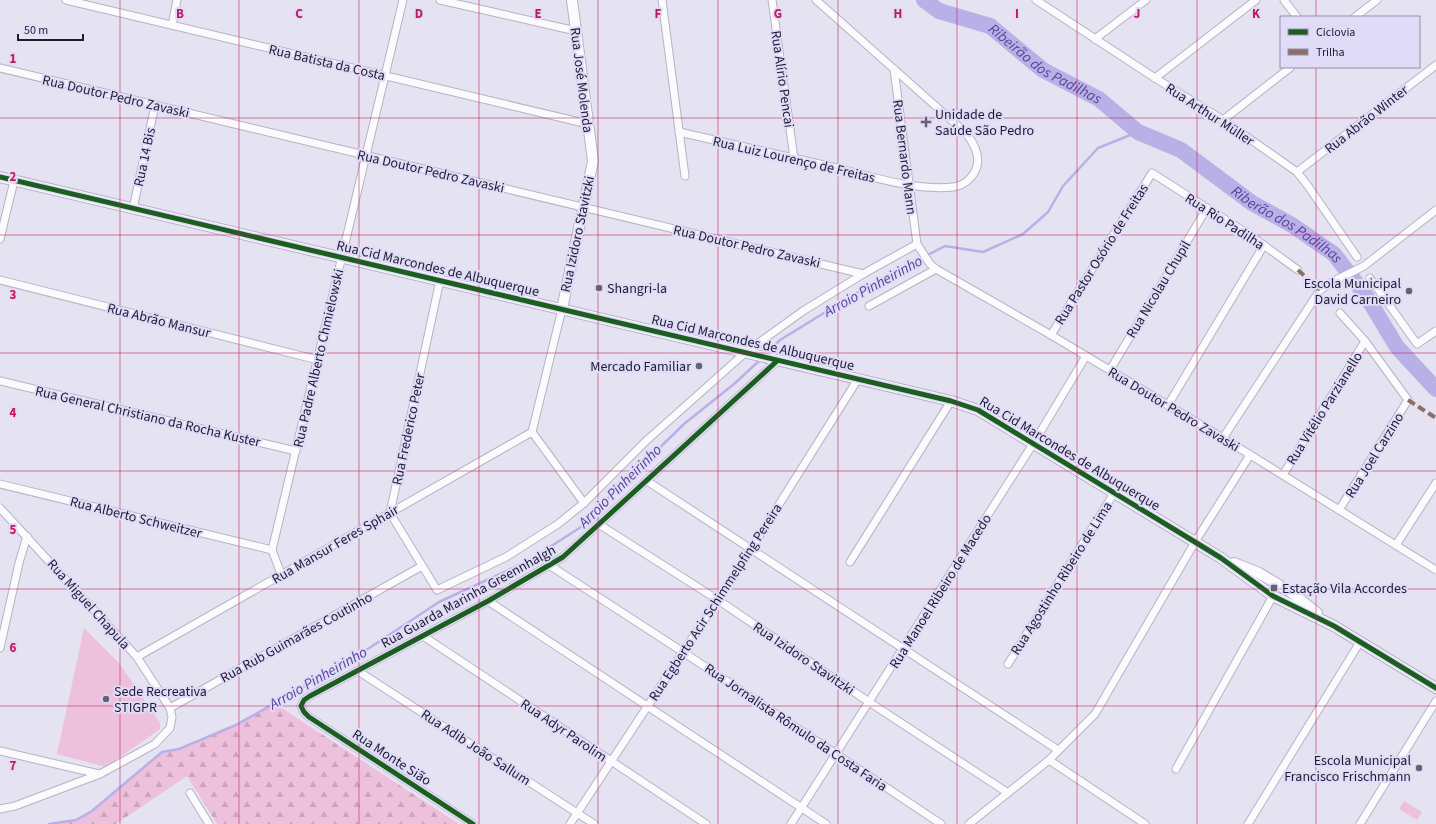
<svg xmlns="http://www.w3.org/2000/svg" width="1436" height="824" font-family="'Source Sans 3',sans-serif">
<defs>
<pattern id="forest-firs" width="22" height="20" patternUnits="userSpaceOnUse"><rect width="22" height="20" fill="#edc1db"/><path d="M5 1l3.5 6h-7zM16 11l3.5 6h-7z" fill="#cba5bd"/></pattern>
</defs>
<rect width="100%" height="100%" fill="#e5e2f2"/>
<polygon fill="url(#forest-firs)" points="274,703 459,824 217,824 187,776 116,824 49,824 76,820 92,811 162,752 179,749 236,725"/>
<g fill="#edc1db">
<polygon points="84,628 119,663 160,723 160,729 106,767 57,754"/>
<polygon points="1404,801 1422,812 1417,820 1399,809"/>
</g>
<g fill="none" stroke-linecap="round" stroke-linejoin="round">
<g stroke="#bab0e8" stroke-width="2.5">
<polyline points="765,355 780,340 868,286 945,246 983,252 1023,234 1048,212 1063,186 1098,148 1138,132"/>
<polyline points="49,824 76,820 92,811 162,752 179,749 236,725 348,662 439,602 528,561 581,527 601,505 684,424 734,384 760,360"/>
</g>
<path stroke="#bab0e8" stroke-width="16" id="s1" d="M924,0L939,11L990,26L1043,70L1099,99L1138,132L1181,150L1252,203L1292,225L1334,254L1367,297L1397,347L1436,389"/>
<g stroke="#b6b2c5" stroke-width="9">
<g id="street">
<polyline points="66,0 588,124"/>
<polyline points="440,0 576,31"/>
<polyline points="662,0 685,176"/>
<polyline points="772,0 794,158"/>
<polyline points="1036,0 1155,78 1223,120 1297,172 1308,186 1357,257"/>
<polyline points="1284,0 1297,17"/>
<polyline points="1355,17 1377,0"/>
<polyline points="172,25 177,0"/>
<polyline points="1095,39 1146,0"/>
<polyline points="0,68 863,274"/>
<polyline points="894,69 917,244 930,264 936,269 1051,335 1223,438 1436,570"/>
<polyline points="1155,78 1256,0"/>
<polyline points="1223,120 1291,67"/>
<path d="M679,132C732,144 784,156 837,168C872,177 917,191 953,187C964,186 974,177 977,166C980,155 973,142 966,133L816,0"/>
<polyline points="1297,172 1436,65"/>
<polyline points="133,209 155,105"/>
<polyline points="0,239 14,181"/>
<polyline points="1370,278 1417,344 1436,331"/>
<polyline points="0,280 318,360"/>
<polyline points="440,280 390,513 437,590 506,557 558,524 584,503 646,441 746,352 803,311 863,274 917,244"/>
<polyline points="869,306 936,269"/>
<polyline points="562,309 532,432 584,503"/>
<polyline points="1051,335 1152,173 1251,236 1298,270"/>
<polyline points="1110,370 1207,208"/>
<polyline points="0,381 296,451"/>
<polyline points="1168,405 1264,245"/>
<polyline points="1223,438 1320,290 1334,281 1364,266 1436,210"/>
<polyline points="1283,475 1365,341"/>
<polyline points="647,481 1058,750"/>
<polyline points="0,484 272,550"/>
<polyline points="0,508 137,657 170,708 172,717 170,728 155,744 100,774 15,806 0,809"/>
<polyline points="1339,510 1408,400 1365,341 1340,313"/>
<polyline points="600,525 718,600 869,702 1008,793"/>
<polyline points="1396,545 1436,483"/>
<polyline points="850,562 951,401"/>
<polyline points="549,565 683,652 941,824"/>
<polyline points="281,574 272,550 403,0"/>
<polyline points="488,601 826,824"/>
<polyline points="423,636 706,824"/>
<polyline points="0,648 19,563 27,536"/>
<polyline points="137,657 532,432"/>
<polyline points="1008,664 1114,493"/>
<polyline points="358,671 594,824"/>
<polyline points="170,708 422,566"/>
<polyline points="0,751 99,774"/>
<polyline points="1049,760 1145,824"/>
<polyline points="1176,769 1273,596"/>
<polyline points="190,793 209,824"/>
<polyline points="473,824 309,717 304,712 301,706 304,700 310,696 488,601 563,557 777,361"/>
<polyline points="570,824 751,549 858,379"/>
<polyline points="791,824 1033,444 1086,356"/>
<polyline points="969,824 1049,760 1095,714 1195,542 1250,455"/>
<polyline points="1248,824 1360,642"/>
<polyline points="1360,824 1436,701"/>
</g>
</g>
<g stroke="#b6b2c5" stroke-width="12">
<g id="secondary">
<polyline points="0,177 951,401 978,410 1195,542 1221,558 1273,596 1334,626 1436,688"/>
<polyline points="562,309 593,161 572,0"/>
<polyline points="1234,563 1259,573 1292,593 1317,613"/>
</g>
</g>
<use href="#street" stroke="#fbfbfd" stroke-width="7"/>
<use href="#secondary" stroke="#fbfbfd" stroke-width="10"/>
<g stroke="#8d6e63" stroke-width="4" stroke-dasharray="8 4" stroke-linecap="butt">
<polyline points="1298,270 1320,290"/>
<polyline points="1408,400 1436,418"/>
</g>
<g stroke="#e0dcf8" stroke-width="8">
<g id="cycleway">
<polyline points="0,177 951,401 978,410 1195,542 1221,558 1273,596 1334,626 1436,688"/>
<polyline points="473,824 309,717 304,712 301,706 304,700 310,696 488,601 563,557 777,361"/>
</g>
</g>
<use href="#cycleway" stroke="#1b5e20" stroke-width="5"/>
</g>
<path fill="none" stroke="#c2185b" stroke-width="1" stroke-opacity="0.55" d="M120,0V824M239,0V824M359,0V824M479,0V824M598,0V824M718,0V824M838,0V824M957,0V824M1077,0V824M1197,0V824M1316,0V17M1316,67V824M0,118H1436M0,235H1436M0,353H1436M0,471H1436M0,589H1436M0,706H1436"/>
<g fill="#656176" stroke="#e0dcf8" stroke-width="1.5">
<path d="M924 116h4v4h4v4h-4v4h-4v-4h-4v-4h4z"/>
<circle cx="599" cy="288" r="4"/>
<circle cx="1409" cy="291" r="4"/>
<circle cx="699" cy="366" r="4"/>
<rect x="1270" y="584" width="8" height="8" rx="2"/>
<circle cx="106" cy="699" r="4"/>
<circle cx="1419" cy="768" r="4"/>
</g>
<g text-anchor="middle" stroke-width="4" stroke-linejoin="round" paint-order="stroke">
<g font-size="14" fill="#201b34" stroke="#e0dcf8">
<text transform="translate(327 62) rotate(13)" y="5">Rua Batista da Costa</text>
<text transform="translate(783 79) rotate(82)" y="5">Rua Alírio Pencai</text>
<text transform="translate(582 80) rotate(83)" y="5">Rua José Molenda</text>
<text transform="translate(116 96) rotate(13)" y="5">Rua Doutor Pedro Zavaski</text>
<text transform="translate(1210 114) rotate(33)" y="5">Rua Arthur Müller</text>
<text transform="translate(1366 119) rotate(-38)" y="5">Rua Abrão Winter</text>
<text transform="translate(144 157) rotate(-78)" y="5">Rua 14 Bis</text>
<text transform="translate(905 157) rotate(83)" y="5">Rua Bernardo Mann</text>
<text transform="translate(794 159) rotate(13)" y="5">Rua Luiz Lourenço de Freitas</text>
<text transform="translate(431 171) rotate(13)" y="5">Rua Doutor Pedro Zavaski</text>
<text transform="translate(1225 221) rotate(33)" y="5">Rua Rio Padilha</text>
<text transform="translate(577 234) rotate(-78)" y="5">Rua Izidoro Stavitzki</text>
<text transform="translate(747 246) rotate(13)" y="5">Rua Doutor Pedro Zavaski</text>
<text transform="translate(1101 254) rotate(-58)" y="5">Rua Pastor Osório de Freitas</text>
<text transform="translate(438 268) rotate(13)" y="5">Rua Cid Marcondes de Albuquerque</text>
<text transform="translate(1158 289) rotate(-59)" y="5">Rua Nicolau Chupil</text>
<text transform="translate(159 320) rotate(14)" y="5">Rua Abrão Mansur</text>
<text transform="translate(753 342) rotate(13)" y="5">Rua Cid Marcondes de Albuquerque</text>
<text transform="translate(318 358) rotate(-77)" y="5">Rua Padre Alberto Chmielowski</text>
<text transform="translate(1324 408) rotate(-58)" y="5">Rua Vitélio Parzianello</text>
<text transform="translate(1174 409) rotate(31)" y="5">Rua Doutor Pedro Zavaski</text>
<text transform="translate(148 416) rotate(13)" y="5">Rua General Christiano da Rocha Kuster</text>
<text transform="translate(408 429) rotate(-78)" y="5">Rua Frederico Peter</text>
<text transform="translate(1070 453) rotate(31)" y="5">Rua Cid Marcondes de Albuquerque</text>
<text transform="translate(1374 455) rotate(-58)" y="5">Rua Joel Carzino</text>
<text transform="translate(136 517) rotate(14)" y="5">Rua Alberto Schweitzer</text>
<text transform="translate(335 544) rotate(-30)" y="5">Rua Mansur Feres Sphair</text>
<text transform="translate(1061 578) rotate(-58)" y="5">Rua Agostinho Ribeiro de Lima</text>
<text transform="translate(940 591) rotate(-58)" y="5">Rua Manoel Ribeiro de Macedo</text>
<text transform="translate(468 596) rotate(-29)" y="5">Rua Guarda Marinha Greennhalgh</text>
<text transform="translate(715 602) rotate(-57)" y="5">Rua Egberto Acir Schimmelpfing Pereira</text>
<text transform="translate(89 604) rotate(48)" y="5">Rua Miguel Chapula</text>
<text transform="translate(296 637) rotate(-29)" y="5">Rua Rub Guimarães Coutinho</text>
<text transform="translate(804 658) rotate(34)" y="5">Rua Izidoro Stavitzki</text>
<text transform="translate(796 727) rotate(34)" y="5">Rua Jornalista Rômulo da Costa Faria</text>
<text transform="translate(564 730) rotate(34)" y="5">Rua Adyr Parolim</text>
<text transform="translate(476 747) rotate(33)" y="5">Rua Adib João Sallum</text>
<text transform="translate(392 757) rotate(33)" y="5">Rua Monte Sião</text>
</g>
<g font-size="14" fill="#201b34" stroke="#e0dcf8" text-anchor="start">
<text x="935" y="119">Unidade de<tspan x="935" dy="16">Saúde São Pedro</tspan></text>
<text x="1401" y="288" text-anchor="end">Escola Municipal<tspan x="1401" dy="16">David Carneiro</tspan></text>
<text x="607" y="293">Shangri-la</text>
<text x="691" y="371" text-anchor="end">Mercado Familiar</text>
<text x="1282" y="593">Estação Vila Accordes</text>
<text x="114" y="696">Sede Recreativa<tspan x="114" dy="16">STIGPR</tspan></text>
<text x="1411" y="765" text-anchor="end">Escola Municipal<tspan x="1411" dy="16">Francisco Frischmann</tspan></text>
</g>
<g font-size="15" font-style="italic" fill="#594398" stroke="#e0dcf8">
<text dy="5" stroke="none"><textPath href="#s1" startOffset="139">Ribeirão dos Padilhas</textPath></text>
<text dy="5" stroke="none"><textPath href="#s1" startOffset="431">Riberão dos Padilhas</textPath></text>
<text transform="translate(873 286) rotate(-29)" y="5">Arroio Pinheirinho</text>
<text transform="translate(620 486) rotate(-45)" y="5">Arroio Pinheirinho</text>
<text transform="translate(318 678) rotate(-30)" y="5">Arroio Pinheirinho</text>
</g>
</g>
<g font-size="13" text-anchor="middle" font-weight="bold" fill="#c2185b" stroke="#e0dcf8" stroke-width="4" stroke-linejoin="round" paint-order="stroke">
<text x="180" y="18">B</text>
<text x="299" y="18">C</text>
<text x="419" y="18">D</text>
<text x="538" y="18">E</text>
<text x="658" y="18">F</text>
<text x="778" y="18">G</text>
<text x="898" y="18">H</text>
<text x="1017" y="18">I</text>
<text x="1137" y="18">J</text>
<text x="1256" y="18">K</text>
<text x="13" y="63">1</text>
<text x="13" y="181">2</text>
<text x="13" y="299">3</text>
<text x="13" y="417">4</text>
<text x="13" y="534">5</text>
<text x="13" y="652">6</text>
<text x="13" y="770">7</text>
</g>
<rect x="1280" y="16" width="140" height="52" fill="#e0dcf8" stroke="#938faa"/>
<rect x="1288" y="29" width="20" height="6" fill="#1b5e20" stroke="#938faa"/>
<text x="1316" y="36" font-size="12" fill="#201b34">Ciclovia</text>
<rect x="1288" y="49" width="20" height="6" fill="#8d6e63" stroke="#938faa"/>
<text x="1316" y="56" font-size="12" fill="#201b34">Trilha</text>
<path d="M18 34v6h65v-6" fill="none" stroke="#201b34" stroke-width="2"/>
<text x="24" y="34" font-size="12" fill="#201b34" stroke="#e0dcf8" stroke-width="3" paint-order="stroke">50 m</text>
</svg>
